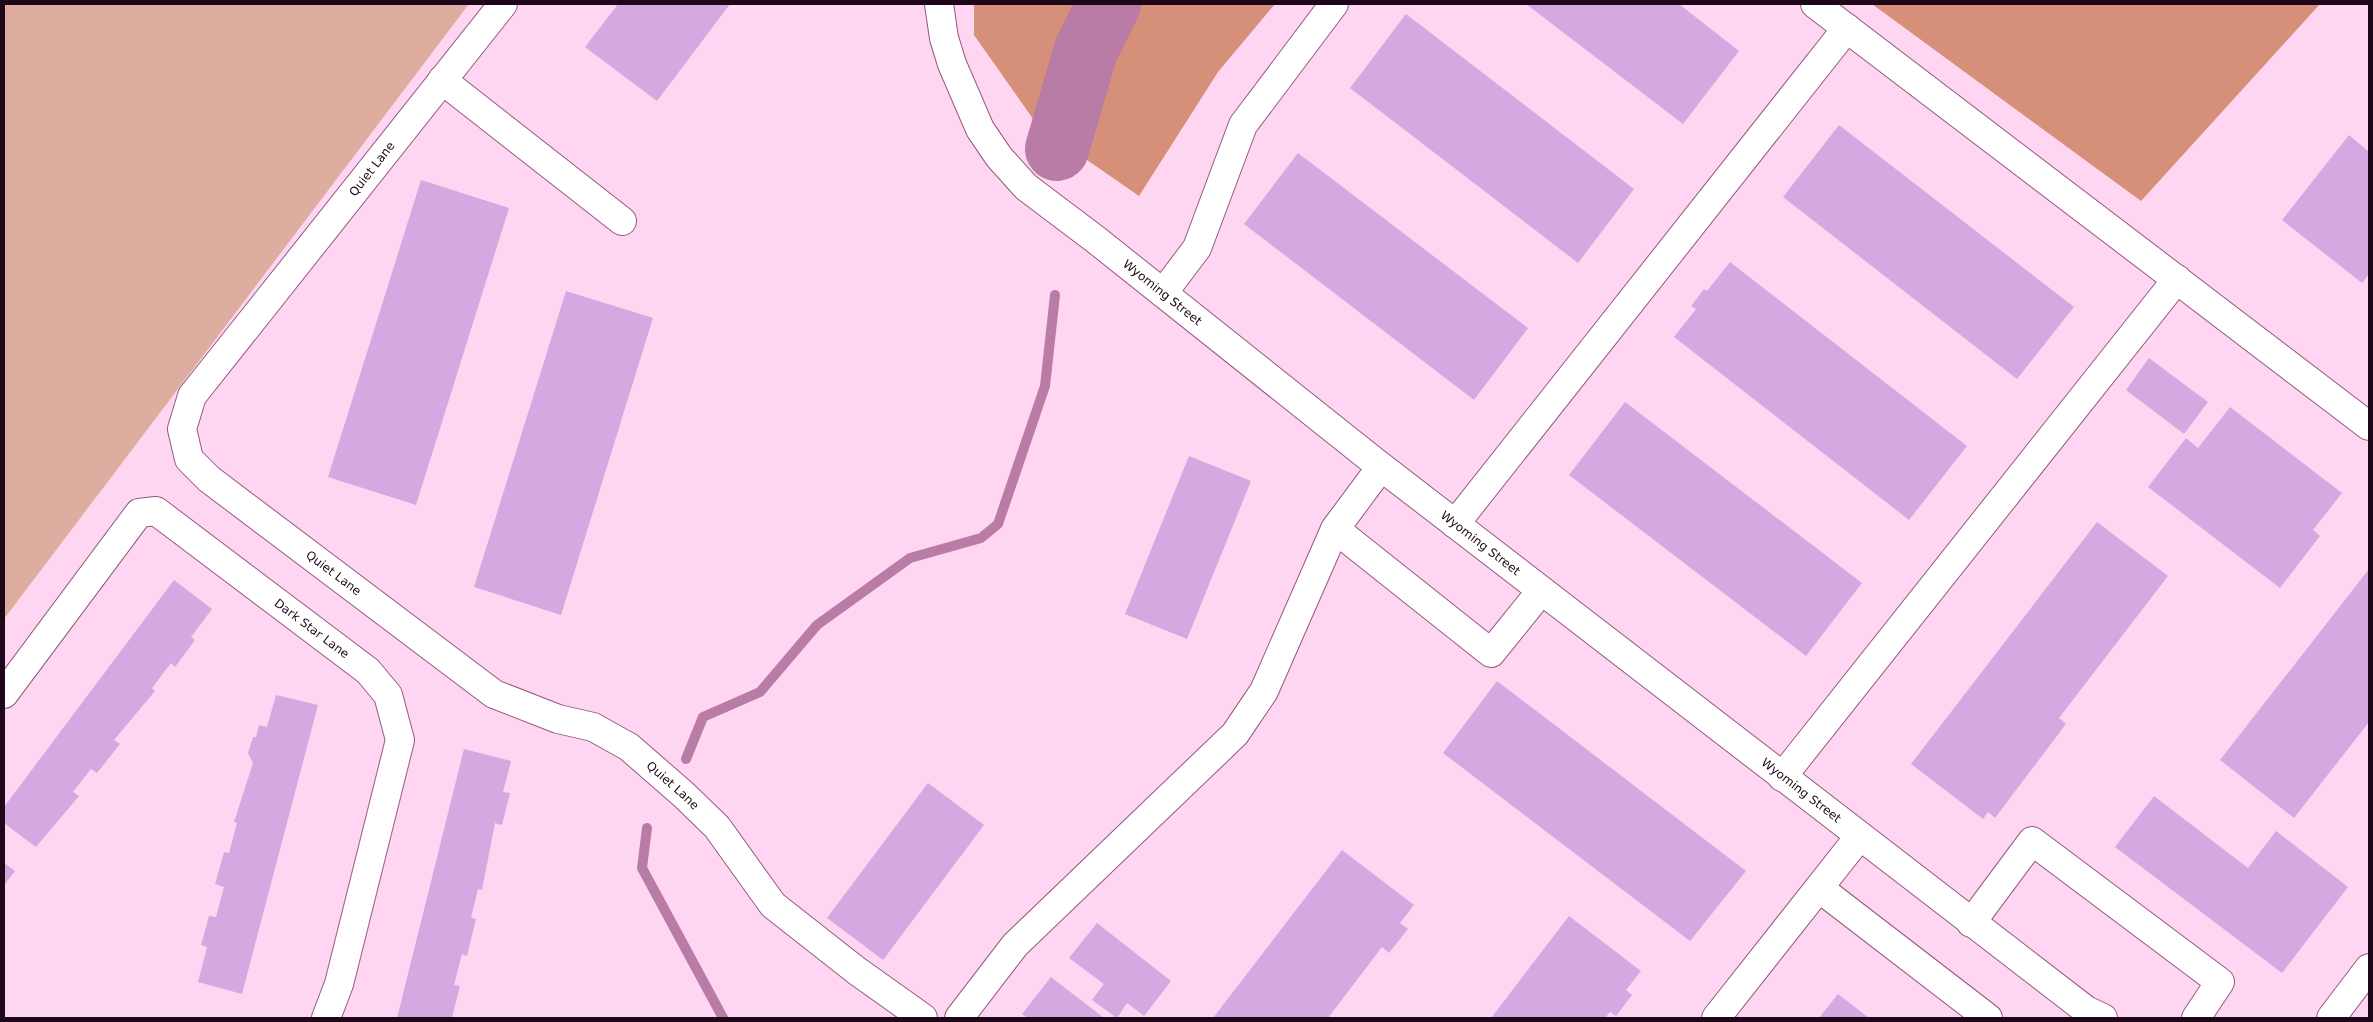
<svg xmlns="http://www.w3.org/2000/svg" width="2373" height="1022" font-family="'DejaVu Sans',sans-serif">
<rect width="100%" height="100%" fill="#ffd6f1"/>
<polygon fill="#ddae9f" points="4,4 469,4 4,619"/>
<g fill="#d68f78">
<polygon points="974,4 1275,4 1218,72 1139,196 1038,126 974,35"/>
<polygon points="1872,4 2320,4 2141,201"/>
</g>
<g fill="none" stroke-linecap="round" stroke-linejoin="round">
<g stroke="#b97ca6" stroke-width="10">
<polyline points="686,759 703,717 760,692 817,625 910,558 981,538 998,524 1045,386 1055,295"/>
<polyline points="647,828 642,868 723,1018"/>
</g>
<polyline stroke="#b97ca6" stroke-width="64" points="1057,149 1086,50 1109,4"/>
</g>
<g fill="#d5a8e2">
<polygon points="618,4 730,4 657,101 585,47"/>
<polygon points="1526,4 1679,4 1739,51 1683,124"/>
<polygon points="1406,14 1634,189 1578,263 1350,88"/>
<polygon points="1839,125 2074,307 2017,379 1783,197"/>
<polygon points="2349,135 2369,152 2369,274 2362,283 2282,220"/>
<polygon points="1298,153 1528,328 1474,400 1244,224"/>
<polygon points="421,180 509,208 416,505 328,477"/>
<polygon points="1730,262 1967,446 1909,520 1674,337 1696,309 1691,306 1704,289 1707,291"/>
<polygon points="566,291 653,318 561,615 474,587"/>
<polygon points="2149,358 2208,402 2184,434 2126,390"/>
<polygon points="1625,402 1862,583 1806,656 1569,475"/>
<polygon points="2230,407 2342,493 2313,530 2320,536 2280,588 2148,487 2186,438 2198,448"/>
<polygon points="1189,456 1251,481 1187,639 1125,614"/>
<polygon points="2097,522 2168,576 2059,718 2066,724 1995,818 1988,812 1983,819 1911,764"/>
<polygon points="2369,569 2369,722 2294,818 2220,760"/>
<polygon points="174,580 212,609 191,637 195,640 175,667 171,663 152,688 155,691 114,740 120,744 97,773 91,769 73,792 79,796 36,847 4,823 4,807"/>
<polygon points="1497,681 1746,871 1690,941 1443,753"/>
<polygon points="276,695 318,705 242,994 198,982 207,947 201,945 209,916 216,917 224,887 215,884 224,852 229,853 237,823 234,822 253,763 248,753 253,737 256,737 259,725 267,727"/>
<polygon points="464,749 511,761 503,792 510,793 502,825 495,823 482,890 478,889 471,918 476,919 467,956 462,954 454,985 460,986 452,1018 397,1018"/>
<polygon points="928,783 984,825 883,960 827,918"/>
<polygon points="2154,796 2248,868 2276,831 2348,887 2282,973 2115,847"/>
<polygon points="1342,850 1414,905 1400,923 1408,929 1389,953 1382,947 1328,1018 1213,1018"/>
<polygon points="4,863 15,871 4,885"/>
<polygon points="1569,916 1641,971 1626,990 1632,995 1616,1016 1610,1012 1605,1018 1491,1018"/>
<polygon points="1097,923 1171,981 1144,1016 1127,1003 1117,1018 1092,1000 1104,984 1069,958"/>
<polygon points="1051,977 1104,1018 1028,1018 1022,1014"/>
<polygon points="1838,994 1869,1018 1819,1018"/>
</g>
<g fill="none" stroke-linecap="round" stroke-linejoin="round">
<g stroke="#945982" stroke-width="30">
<g id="minor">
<path id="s1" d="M503,4L192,396L182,429L189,459L209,479L494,694L558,719L593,727L629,747L684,795L717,827L773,905L857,971L923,1018"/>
<path id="s2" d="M939,4L944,38L952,64L980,129L999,157L1026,187L1095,239L1375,462L2086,1010L2103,1018"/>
<polyline points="1815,4 2369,426"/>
<polyline points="442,80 622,221"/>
<polyline points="1163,293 1197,248 1243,125 1334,4"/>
<polyline points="1381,467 1335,529 1491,653 1541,591"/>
<polyline points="1455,524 1847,28"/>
<path id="s3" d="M4,694L139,513L156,511L368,671L388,695L400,740L339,984L326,1018"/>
<polyline points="1782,777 2177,279"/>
<polyline points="1819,888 1988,1018"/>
<polyline points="1971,923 2032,841 2220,982 2196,1018"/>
<polyline points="959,1018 1015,945 1235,734 1264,691 1335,529"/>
<polyline points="1716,1018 1859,837"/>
</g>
</g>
<g stroke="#945982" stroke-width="30">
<polyline id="major" points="2331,1018 2369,968"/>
</g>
<use href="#minor" stroke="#fff" stroke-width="28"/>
<use href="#major" stroke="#fff" stroke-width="28"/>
</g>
<g text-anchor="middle" stroke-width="5" stroke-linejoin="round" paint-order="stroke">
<g font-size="12" fill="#1e0718" stroke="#fff">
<text transform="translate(372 169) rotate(-52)" y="4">Quiet Lane</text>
<text dy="4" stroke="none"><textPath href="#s2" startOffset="379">Wyoming Street</textPath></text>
<text dy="4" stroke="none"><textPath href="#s2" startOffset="784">Wyoming Street</textPath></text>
<text dy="4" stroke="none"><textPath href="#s1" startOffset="750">Quiet Lane</textPath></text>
<text dy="4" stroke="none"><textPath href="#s3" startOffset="438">Dark Star Lane</textPath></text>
<text dy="4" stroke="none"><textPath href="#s1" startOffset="1155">Quiet Lane</textPath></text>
<text dy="4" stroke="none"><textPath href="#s2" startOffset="1189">Wyoming Street</textPath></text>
</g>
</g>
<rect width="2373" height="1022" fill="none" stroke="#1e0718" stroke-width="10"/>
</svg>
